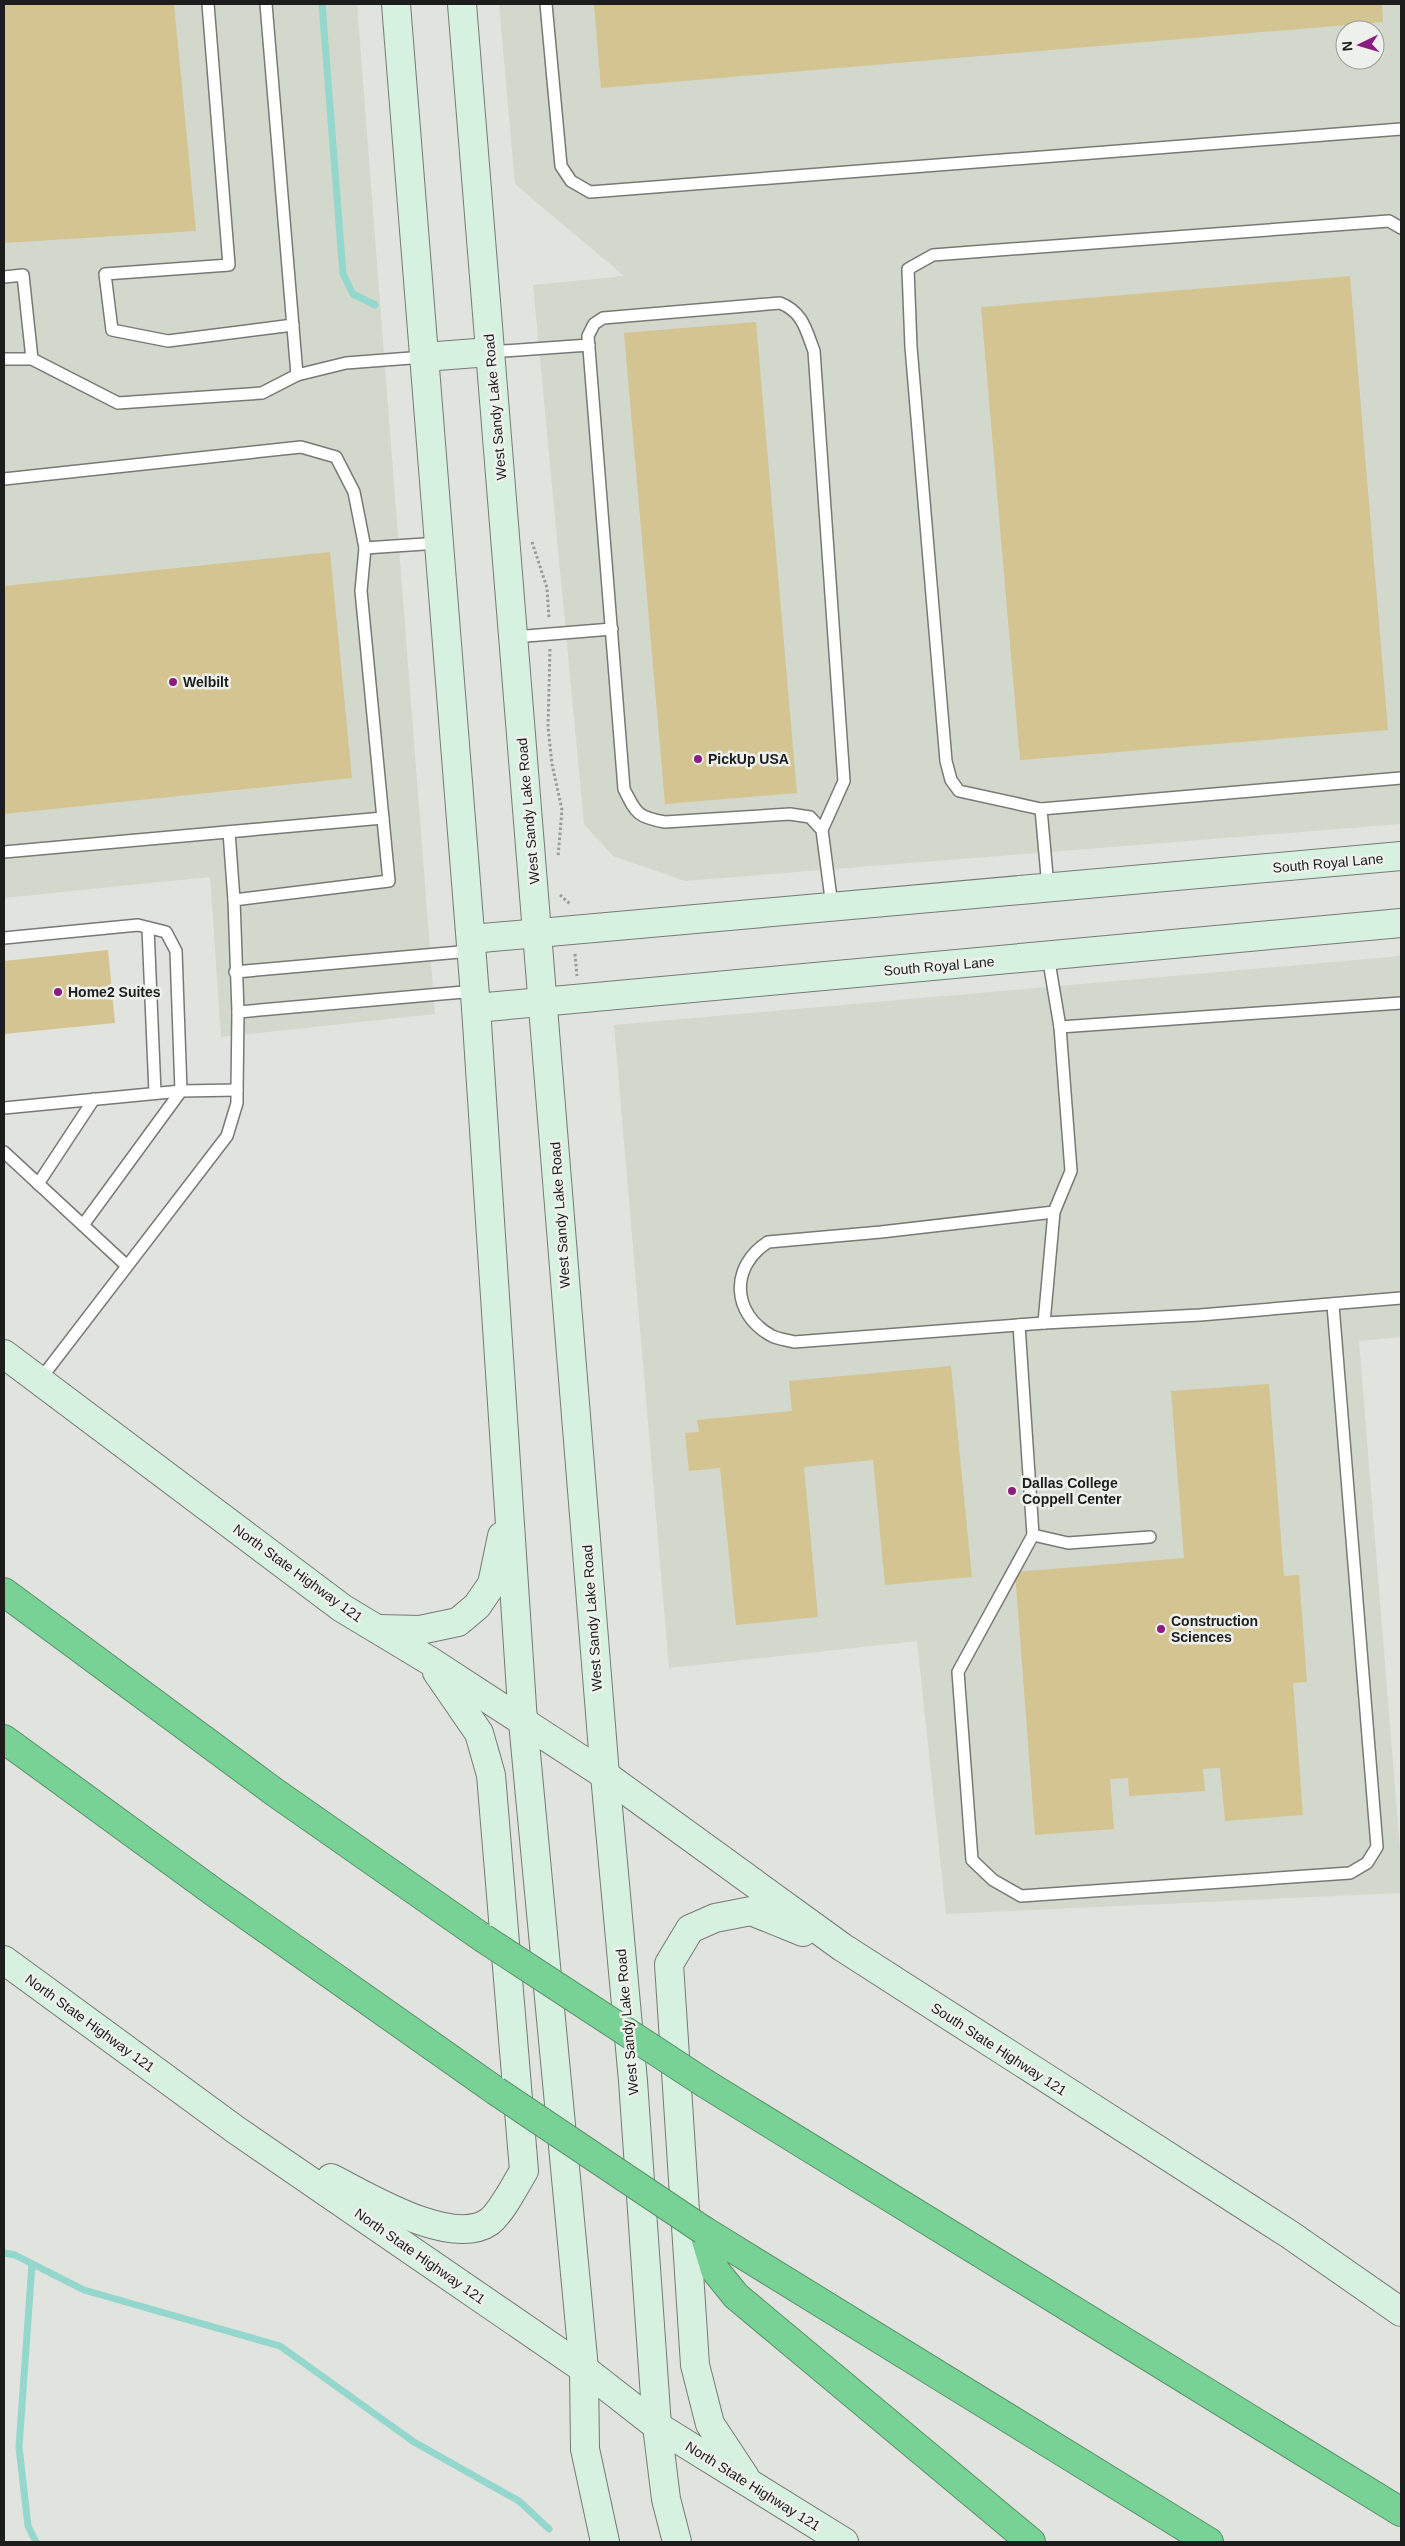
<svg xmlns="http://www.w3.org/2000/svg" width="1405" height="2546" font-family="Arial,sans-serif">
<rect width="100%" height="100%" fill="#e1e3df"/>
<g fill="#d3d8cd" fill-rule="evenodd">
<polygon points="4,4 357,4 435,1014 221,1037 210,877 4,898"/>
<path d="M499,4H1401V824L685,881L613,856L584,824L533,285L624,276L515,184ZM1345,30H1375V60H1345Z"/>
<polygon points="1401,956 1401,1337 1359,1341 1401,1862 1401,1893 946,1914 917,1641 669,1668 614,1025"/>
</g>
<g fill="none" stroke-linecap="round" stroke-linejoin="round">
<g stroke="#94d7cc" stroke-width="7">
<polyline points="322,4 343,274 353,294 375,305"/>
<polyline points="4,2253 15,2255 84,2290 280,2346 414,2442 519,2501 549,2529"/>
<polyline points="32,2264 19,2447 28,2526 36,2542"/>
</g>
</g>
<g fill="#d3c491">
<polygon points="4,4 174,4 196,231 4,243"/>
<polygon points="594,4 1382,4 1383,22 601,88"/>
<polygon points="1350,276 1388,730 1020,760 981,307"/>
<polygon points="756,322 797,793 665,804 624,333"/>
<polygon points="330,552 352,778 4,814 4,586"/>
<polygon points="108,950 115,1023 4,1034 4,961"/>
<polygon points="951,1366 972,1577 885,1585 873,1460 804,1467 818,1617 736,1625 720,1468 689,1471 685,1433 699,1432 697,1420 792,1411 789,1381"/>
<polygon points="1269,1384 1284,1576 1299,1575 1307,1682 1293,1683 1303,1815 1225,1821 1220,1768 1203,1769 1205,1791 1129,1796 1128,1778 1110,1779 1114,1829 1035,1835 1015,1572 1184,1558 1171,1391"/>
</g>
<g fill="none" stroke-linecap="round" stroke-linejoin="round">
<g stroke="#787976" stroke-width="14">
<g id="lane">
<polyline points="208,4 229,265 105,274 112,330 168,341 293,325"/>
<polyline points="266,4 297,375"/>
<polyline points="546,4 561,166 571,181 590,192 1401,129"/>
<polyline points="4,277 23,275 32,359"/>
<polyline points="490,352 589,345"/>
<polyline points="4,359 32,359 118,403 262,393 297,375 346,363 424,357"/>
<polyline points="4,479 301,447 336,457 354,492 365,548 439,543"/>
<polyline points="514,637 612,629"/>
<polyline points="1041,809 959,791 951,780 946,761 911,347 908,269 933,255 972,252 1389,221 1401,228"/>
<path d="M822,830L844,781L814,351C806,330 803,312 780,303L603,318L594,324L588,336L624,789C636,813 637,817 665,822L790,814L810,817L822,830L832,906"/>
<polyline points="229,832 234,900"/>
<polyline points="4,852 383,818"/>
<polyline points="1048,887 1041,809 1401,778"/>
<polyline points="148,928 155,1093"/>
<polyline points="4,938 138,925 166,932 176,951 181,1091 237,1090"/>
<polyline points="235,972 471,951"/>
<polyline points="238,1012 475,991"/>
<polyline points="1060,1027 1401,1003"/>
<polyline points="4,1108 181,1091"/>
<polyline points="4,1152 127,1266"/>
<polyline points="38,1184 94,1099"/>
<path d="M1054,1212L881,1232L768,1242C730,1266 731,1314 772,1336C778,1339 787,1340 794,1342L1044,1323L1200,1315L1401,1298"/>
<polyline points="83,1225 181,1091"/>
<polyline points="1044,1323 1054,1212 1071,1171 1060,1027 1048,956"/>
<polyline points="1019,1325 1033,1535 958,1672 972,1860 993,1880 1021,1896 1350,1873 1367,1863 1377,1847 1333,1305"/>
<polyline points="39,1381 227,1136 237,1103 237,1090 238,1012 234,900 389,881 361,591 365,548"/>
<polyline points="1033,1535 1068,1543 1150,1537"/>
</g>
</g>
<g stroke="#787976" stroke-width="30">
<g id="secondary">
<polyline points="396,4 476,1008 523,1722 584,2369 585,2449 605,2542"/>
<polyline points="462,4 605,1775 633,2081 657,2426 666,2499 677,2542"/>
<polyline points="424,357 490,352"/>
<polyline points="471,939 1401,856"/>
<polyline points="476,1008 1401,923"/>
<polyline points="4,1354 342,1608 430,1661 605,1775 842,1947 1289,2234 1401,2312"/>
<polyline points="379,1629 420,1630 458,1622 477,1606 492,1584 502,1536"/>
<polyline points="4,1960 236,2130 584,2369 657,2426 844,2542"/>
<path d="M331,2178C367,2196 451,2248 489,2222C502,2212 515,2185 524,2171L491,1775L479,1733L437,1672"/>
<polyline points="745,2477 710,2424 695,2365 669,1964 690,1929 715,1918 751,1911 803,1932"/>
</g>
</g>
<g stroke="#58926b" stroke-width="30">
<g id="highway">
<polyline points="4,1592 273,1791 483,1938"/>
<polyline points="4,1739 215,1893 496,2091"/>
<polyline points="706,2084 1401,2512"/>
<polyline points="703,2230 1209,2542"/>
<polyline points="703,2230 715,2270 736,2296 1031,2542"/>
</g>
</g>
<g stroke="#999b98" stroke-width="3" stroke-dasharray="2.5 2.5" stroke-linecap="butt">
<polyline points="532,542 547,588 549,618"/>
<polyline points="550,649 548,727 552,764 562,810 558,857"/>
<polyline points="560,895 570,904"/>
<polyline points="575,954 577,976"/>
</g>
<use href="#lane" stroke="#fff" stroke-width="11"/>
<use href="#secondary" stroke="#d6f1df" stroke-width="28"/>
<use href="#highway" stroke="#78d195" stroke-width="28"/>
<g stroke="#58926b" stroke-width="30" stroke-linecap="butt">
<g id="highway-bridge">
<polyline points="483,1938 706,2084"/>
<polyline points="496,2091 703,2230"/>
</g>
</g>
<use href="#highway-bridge" stroke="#78d195" stroke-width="28"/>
</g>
<g fill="#8c1d80" stroke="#eef0ec" stroke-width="2">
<circle cx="173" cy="682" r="5"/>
<circle cx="698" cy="759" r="5"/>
<circle cx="58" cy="992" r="5"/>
<circle cx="1012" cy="1491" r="5"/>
<circle cx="1161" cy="1629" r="5"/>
</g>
<g text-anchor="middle" stroke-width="5" stroke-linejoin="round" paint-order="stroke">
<g font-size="14" fill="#1c1d1c" stroke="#eef0ec">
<text transform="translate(495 407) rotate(-95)" y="5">West Sandy Lake Road</text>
<text transform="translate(528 811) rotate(-95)" y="5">West Sandy Lake Road</text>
<text transform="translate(1328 863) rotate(-5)" y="5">South Royal Lane</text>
<text transform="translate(939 966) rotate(-5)" y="5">South Royal Lane</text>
<text transform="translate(560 1215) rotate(-94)" y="5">West Sandy Lake Road</text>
<text transform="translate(298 1573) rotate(36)" y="5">North State Highway 121</text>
<text transform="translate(592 1618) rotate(-94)" y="5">West Sandy Lake Road</text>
<text transform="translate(627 2022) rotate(-95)" y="5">West Sandy Lake Road</text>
<text transform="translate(90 2023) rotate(36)" y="5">North State Highway 121</text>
<text transform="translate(999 2049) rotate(33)" y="5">South State Highway 121</text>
<text transform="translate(420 2256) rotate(35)" y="5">North State Highway 121</text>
<text transform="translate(753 2486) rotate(32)" y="5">North State Highway 121</text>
</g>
<g font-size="14" font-weight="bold" fill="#1c1d1c" stroke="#eef0ec" text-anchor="start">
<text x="183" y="687">Welbilt</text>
<text x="708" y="764">PickUp USA</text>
<text x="68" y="997">Home2 Suites</text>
<text x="1022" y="1488">Dallas College<tspan x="1022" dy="16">Coppell Center</tspan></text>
<text x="1171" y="1626">Construction<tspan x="1171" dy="16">Sciences</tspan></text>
</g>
</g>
<rect width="1405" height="2546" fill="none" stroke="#1c1d1c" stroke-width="10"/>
<g transform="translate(1360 45) rotate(265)"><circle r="24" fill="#eef0ec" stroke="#9a9c99"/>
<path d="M0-4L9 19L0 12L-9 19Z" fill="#8c1d80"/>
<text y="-8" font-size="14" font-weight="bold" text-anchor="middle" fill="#1c1d1c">N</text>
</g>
</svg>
